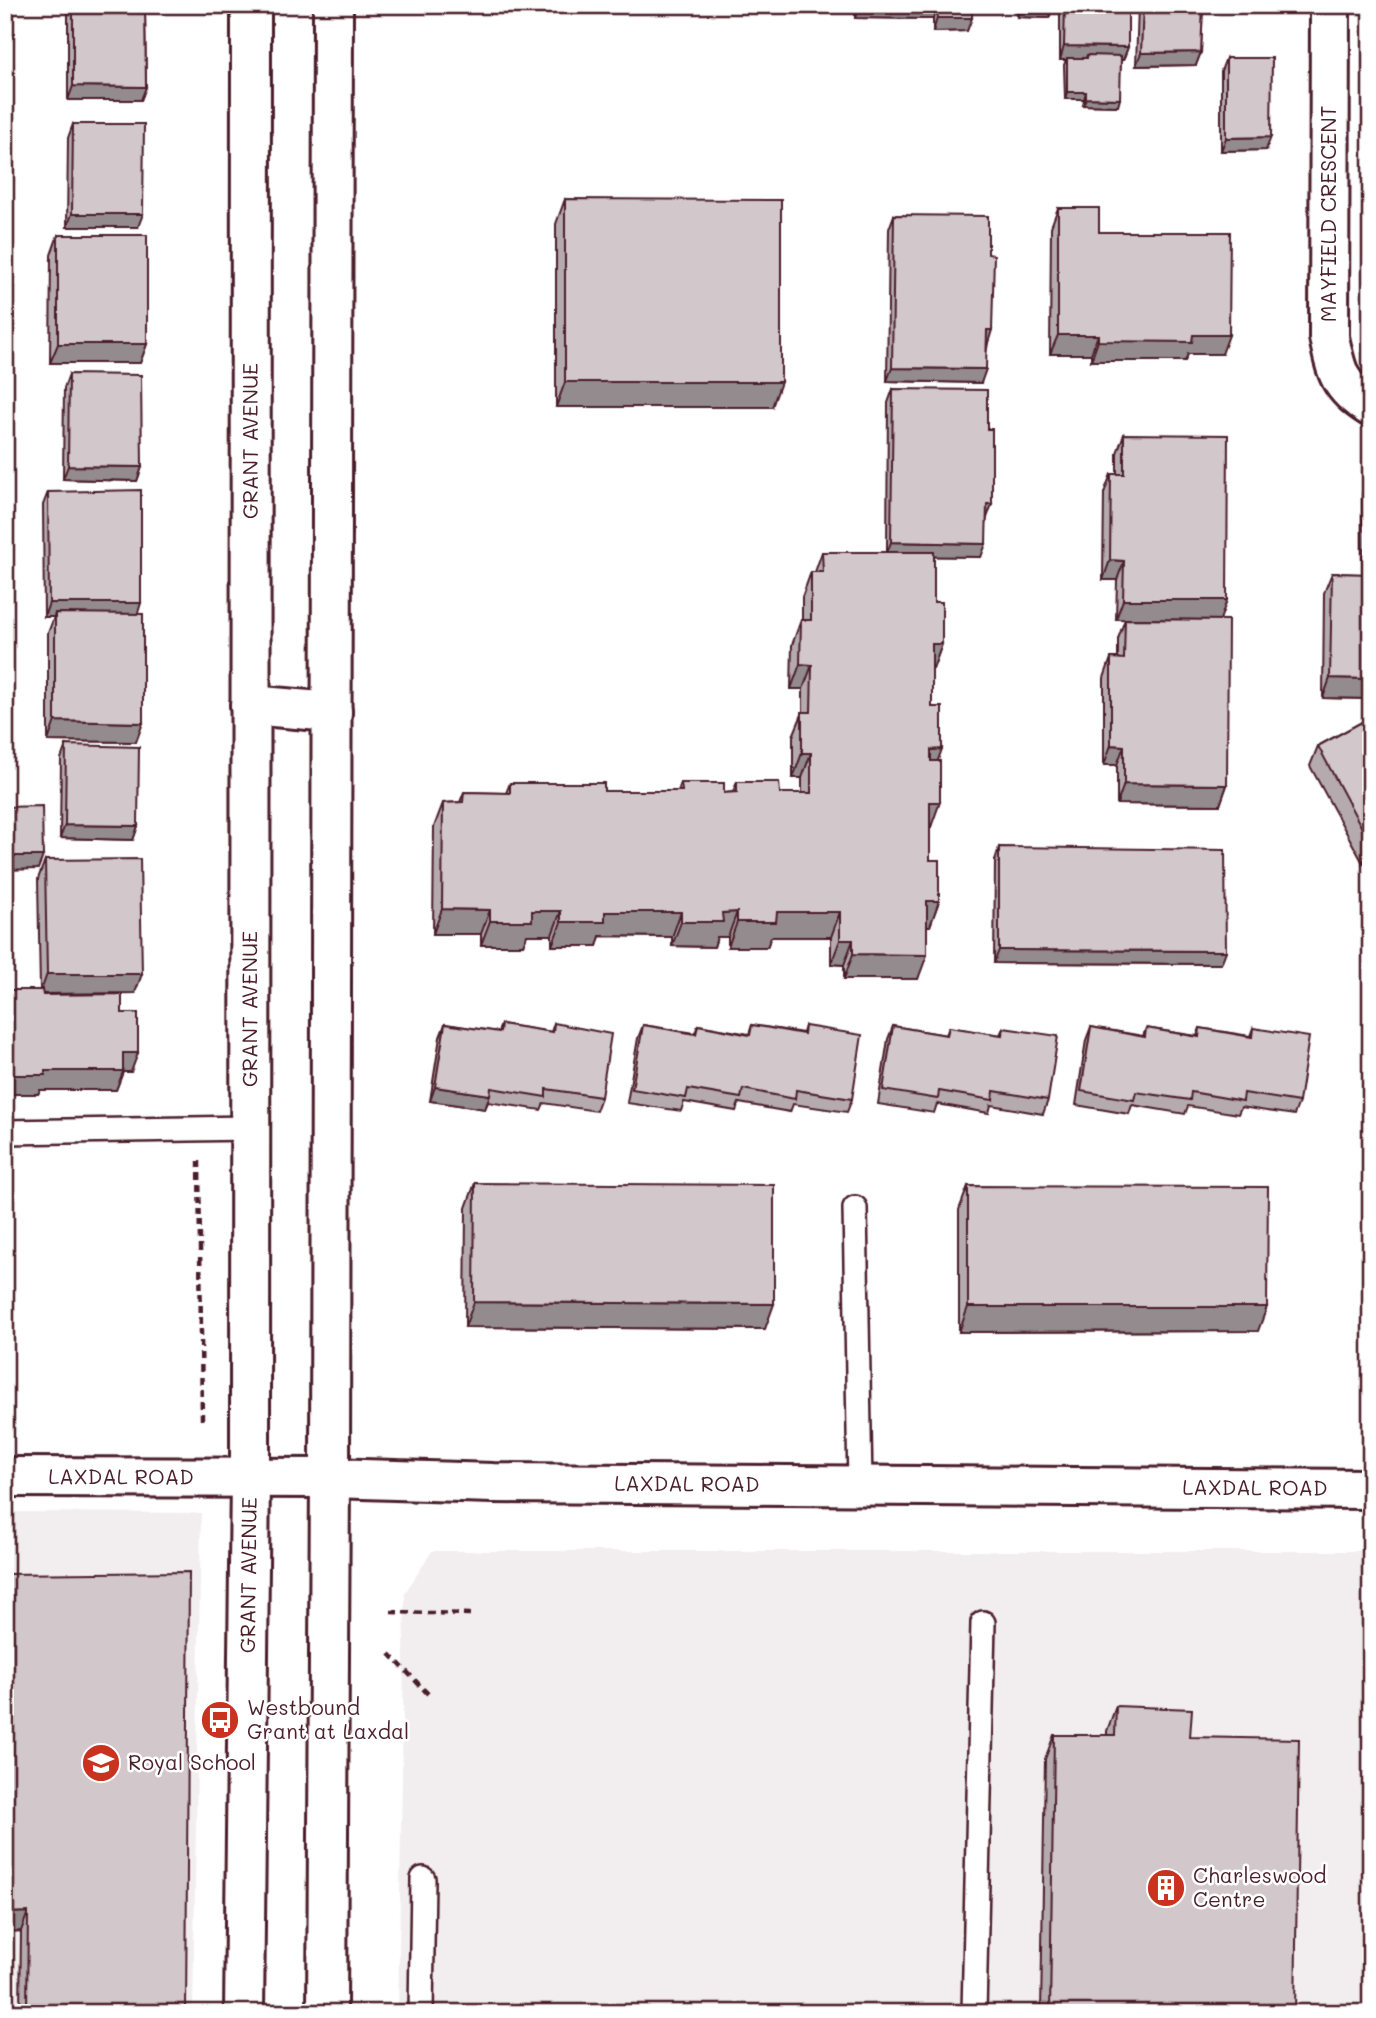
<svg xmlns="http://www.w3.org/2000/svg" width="1376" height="2018" font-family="Mali,sans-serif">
<rect width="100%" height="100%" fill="#fff"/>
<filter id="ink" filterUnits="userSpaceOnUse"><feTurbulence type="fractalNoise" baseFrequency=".0143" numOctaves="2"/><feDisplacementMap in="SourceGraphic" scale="14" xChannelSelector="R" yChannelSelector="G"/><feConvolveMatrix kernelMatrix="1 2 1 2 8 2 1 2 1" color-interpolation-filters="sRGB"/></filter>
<g filter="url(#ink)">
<g fill="#f2eeef">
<polygon points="5,1512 201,1513 193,2013 5,2013"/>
<polygon points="432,1551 1371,1551 1371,2013 398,2013 405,1593"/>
</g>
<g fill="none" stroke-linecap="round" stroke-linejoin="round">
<g stroke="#4a1f2b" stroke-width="28">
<g id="service">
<polyline points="5,1132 250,1128"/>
<polyline points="855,1208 860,1485"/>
<polyline points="421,2013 423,1879"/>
<polyline points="974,2013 983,1623"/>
</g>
</g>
<g stroke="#4a1f2b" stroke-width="44">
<g id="minor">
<path d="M1330,5L1329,337C1336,372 1339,387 1371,407"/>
<path id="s1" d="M5,1477L330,1478L493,1483L1371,1489"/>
</g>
</g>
<g stroke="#4a1f2b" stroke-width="44">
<g id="secondary">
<polyline points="250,705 332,712"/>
<path id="s2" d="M244,2013L250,1478L251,5"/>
<polyline points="327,2013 330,1478 333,5"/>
</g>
</g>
<g stroke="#4a1f2b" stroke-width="4.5" stroke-dasharray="7 5" stroke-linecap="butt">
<polyline points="199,1161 202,1420"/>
<polyline points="391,1612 471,1614"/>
<polyline points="390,1654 430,1696"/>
</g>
<use href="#service" stroke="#fff" stroke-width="23"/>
<use href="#minor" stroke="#fff" stroke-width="38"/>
<use href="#secondary" stroke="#fff" stroke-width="38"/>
</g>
<g fill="#b5abaf" stroke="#4a1f2b" stroke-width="2">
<polygon points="70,5 145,5 146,87 141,100 68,100 68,12"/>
<polygon points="855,5 972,5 967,31 933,32 933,19 855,18"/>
<polygon points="1017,5 1054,5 1049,18 1017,17"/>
<polygon points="1060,5 1128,5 1128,47 1123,60 1121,60 1118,106 1083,105 1084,99 1065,99 1064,65 1066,60 1060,60"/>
<polygon points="1138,5 1203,5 1201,52 1196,65 1136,66"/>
<polygon points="1226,58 1266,150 1221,151 1221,71"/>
<polygon points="73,124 138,227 67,227 68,138"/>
<polygon points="565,199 772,407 556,407 556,224"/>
<polygon points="1058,208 1099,232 1222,354 1188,354 1185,361 1091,361 1091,354 1050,354 1051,227"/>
<polygon points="894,215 988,343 981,383 887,381 889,229"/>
<polygon points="58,235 147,344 140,363 50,363 51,255"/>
<polygon points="69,374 142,467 137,481 63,479 64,388"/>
<polygon points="893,389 987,518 981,557 934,556 934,602 942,644 933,669 932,669 932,707 938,761 931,827 930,827 930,860 939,901 930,926 927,926 918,979 844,979 844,965 831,964 831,937 771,937 767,947 728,947 728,937 717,937 714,947 672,946 672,937 600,936 597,946 552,946 552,935 527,935 523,945 481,945 481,934 433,934 434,827 443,803 460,802 464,792 506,793 510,783 604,791 678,791 681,783 724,793 733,792 737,782 780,793 802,793 802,778 793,778 793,736 803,712 803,689 791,689 792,645 801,620 802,620 802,597 811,572 815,572 822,552 887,552 888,403"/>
<polygon points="1124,434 1220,620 1227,785 1220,805 1117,804 1117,765 1104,765 1104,678 1111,658 1118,658 1118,639 1125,619 1146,619 1116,619 1117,580 1103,580 1104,493 1111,474 1117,474 1117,453"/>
<polygon points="1367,480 1371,699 1323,698 1324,593 1332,573 1363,574 1362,494"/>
<polygon points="48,492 137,614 136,742 48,741 48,633 54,617 44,617 43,505"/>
<polygon points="1371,717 1371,858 1363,863 1310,766 1318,746"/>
<polygon points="66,745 138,826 133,840 60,838 61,759"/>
<polygon points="999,847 1221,964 994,963 995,861"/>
<polygon points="45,860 135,993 43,994 43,995 122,1013 131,1072 123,1072 116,1090 40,1090 38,1094 5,1094 5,990 40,990 38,879"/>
<polygon points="554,1023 601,1097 596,1111 544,1103 541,1110 488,1102 485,1109 430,1101 440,1037 445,1024 498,1032 501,1024 551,1032"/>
<polygon points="643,1025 695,1033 698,1025 749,1034 752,1025 803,1033 805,1026 852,1099 847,1112 793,1104 790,1112 739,1103 736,1111 684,1102 681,1111 627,1103 638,1038"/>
<polygon points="893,1026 946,1035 949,1027 1000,1035 1003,1028 1048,1100 1043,1114 991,1105 989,1113 937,1104 934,1113 878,1104 888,1039"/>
<polygon points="1091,1027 1143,1036 1146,1028 1197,1036 1200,1028 1250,1036 1253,1028 1299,1102 1294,1115 1241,1107 1238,1114 1188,1106 1185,1114 1132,1105 1129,1114 1076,1105 1086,1040"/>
<polygon points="475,1183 765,1329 465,1327 466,1208"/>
<polygon points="968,1186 1258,1331 959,1332 959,1210"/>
<polygon points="5,1574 186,2013 20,2013 21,1931 5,1932"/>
<polygon points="1116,1706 1190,1737 1295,2013 1041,2013 1045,1759 1054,1735 1107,1735 1107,1731"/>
</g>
<g fill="#938b8e" stroke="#4a1f2b" stroke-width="2">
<polygon points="860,5 938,5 933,19 855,18"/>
<polygon points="1022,5 1054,5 1049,18 1017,17"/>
<polygon points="937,18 972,18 967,31 933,32"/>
<polygon points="1064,46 1128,47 1123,60 1086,60 1087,55 1085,60 1060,60"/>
<polygon points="1201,52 1196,65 1136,66 1141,53"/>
<polygon points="73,86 146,87 141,100 68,100"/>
<polygon points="1067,92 1086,92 1084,99 1065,99"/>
<polygon points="1086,98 1120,99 1118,106 1083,105"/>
<polygon points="1271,137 1266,150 1221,151 1226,138"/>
<polygon points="72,214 143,214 138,227 67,227"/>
<polygon points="987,330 992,330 988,343 982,343"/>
<polygon points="1058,335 1098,335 1091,354 1050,354"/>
<polygon points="1193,335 1229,335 1222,354 1188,354 1185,361 1091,361 1098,341"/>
<polygon points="58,344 147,344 140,363 50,363"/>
<polygon points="892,368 986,369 981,383 887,381"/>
<polygon points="565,382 781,382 772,407 556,407"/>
<polygon points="68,466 142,467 137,481 63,479"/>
<polygon points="987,504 992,504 987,518 982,518"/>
<polygon points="891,542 986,544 981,557 886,556"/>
<polygon points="1110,560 1124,561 1117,580 1103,580"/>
<polygon points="1368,561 1371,561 1371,574 1363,574"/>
<polygon points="1123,600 1227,600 1220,620 1116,619"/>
<polygon points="49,603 141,603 137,616 55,613 54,617 44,617"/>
<polygon points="932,644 942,644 933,669 923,669"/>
<polygon points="800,664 812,665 803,689 791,689"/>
<polygon points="1330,678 1371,679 1371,699 1323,698"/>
<polygon points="55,721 143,723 136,742 48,741"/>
<polygon points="1111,745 1124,746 1117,765 1104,765"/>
<polygon points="942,749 933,774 922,774 931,750"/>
<polygon points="802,753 811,753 802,778 793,778"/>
<polygon points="1124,784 1227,785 1220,805 1117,804"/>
<polygon points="930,802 940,802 931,827 921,827"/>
<polygon points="65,825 138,826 133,840 60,838"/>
<polygon points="1370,843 1371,858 1363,863"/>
<polygon points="5,856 43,856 38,869 5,870"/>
<polygon points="927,901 939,901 930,926 919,926"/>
<polygon points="442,909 490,910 481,934 433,934"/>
<polygon points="532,911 561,911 552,935 527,935 523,945 481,945 490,921"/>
<polygon points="605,912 681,912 672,937 600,936 597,946 552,946 561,922"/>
<polygon points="737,912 728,937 717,937 714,947 672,946 681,922 722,913"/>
<polygon points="777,912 840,912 831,937 771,937 767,947 728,947 737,922"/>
<polygon points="840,940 853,940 844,965 831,964"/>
<polygon points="999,950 1226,951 1221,964 994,963"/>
<polygon points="853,954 927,955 918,979 844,979"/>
<polygon points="47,974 142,974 135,993 40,994"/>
<polygon points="123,1053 138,1053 131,1072 123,1072 116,1090 40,1090 38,1094 5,1094 5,1075"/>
<polygon points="435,1087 490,1095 485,1109 430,1101"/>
<polygon points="474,1302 774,1304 765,1329 465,1327"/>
<polygon points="968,1307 1267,1307 1258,1331 959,1332"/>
<polygon points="28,1912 21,1931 5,1932 5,1913"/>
</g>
<g fill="#d2c7cb" stroke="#4a1f2b" stroke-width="2">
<polygon points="73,5 145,5 146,87 73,86"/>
<polygon points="921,5 972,5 972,18 937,18 938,5"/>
<polygon points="1065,5 1128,5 1128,47 1064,46"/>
<polygon points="1143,5 1203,5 1201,52 1141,53"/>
<polygon points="1087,55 1121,56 1120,99 1086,98 1086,92 1067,92 1067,58 1087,58"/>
<polygon points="1226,58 1272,58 1271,137 1226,138"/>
<polygon points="73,124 144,124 143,214 72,214"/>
<polygon points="565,199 781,200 781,382 565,382"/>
<polygon points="1058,208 1099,208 1099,232 1230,232 1229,335 1193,335 1192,342 1098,341 1098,335 1058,335"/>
<polygon points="894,215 988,216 988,254 994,255 992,330 987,330 986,369 892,368"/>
<rect x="58" y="235" width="89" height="109"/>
<polygon points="69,374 141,375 142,467 68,466"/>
<polygon points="893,389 987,390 987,429 992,429 992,504 987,504 986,544 891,542"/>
<polygon points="1124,434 1228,435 1227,600 1123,600 1124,561 1110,560 1111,474 1124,474"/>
<polygon points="1367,480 1371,480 1371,561 1368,561"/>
<polygon points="141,490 141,603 49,603 48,492"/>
<polygon points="822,552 934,552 934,602 942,602 942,644 932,644 932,707 942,707 942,749 931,750 931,761 940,761 940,802 930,802 930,860 939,860 939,901 927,901 927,955 853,954 853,940 840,940 840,912 777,912 776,922 737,922 737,912 722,913 723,922 681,922 681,912 605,912 605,922 561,922 561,911 532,911 532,921 490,921 490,910 442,909 443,803 463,802 464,792 510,793 510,783 604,783 604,791 682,791 681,783 724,783 724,793 737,792 737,782 779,782 780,793 811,793 811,753 802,753 802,712 811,712 812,665 800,664 801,620 811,620 811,572 823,572"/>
<polygon points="1332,573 1371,574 1371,679 1330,678"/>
<polygon points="55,613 143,614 143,723 55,721"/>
<polygon points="1125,619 1228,620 1227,785 1124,784 1124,746 1111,745 1111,658 1124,659"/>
<polygon points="1371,717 1371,843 1370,843 1318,746"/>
<polygon points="66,745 139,747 138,826 65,825"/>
<polygon points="42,806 43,856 5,856 5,807"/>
<polygon points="999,847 1225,850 1226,951 999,950"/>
<polygon points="140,859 142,974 47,974 45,860"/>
<polygon points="5,990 42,990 43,995 122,994 122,1013 138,1013 138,1053 123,1053 123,1071 45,1071 45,1075 5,1075"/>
<polygon points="554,1023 611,1034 601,1097 546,1089 546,1097 491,1088 490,1095 435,1087 445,1024 500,1032 501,1024 553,1032"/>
<polygon points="643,1025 696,1034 698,1025 750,1035 752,1025 804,1034 805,1026 862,1035 852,1099 796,1090 795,1099 743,1089 741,1098 688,1089 686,1098 632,1089"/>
<polygon points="893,1026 947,1035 949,1027 1002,1035 1003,1028 1058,1036 1048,1100 994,1091 993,1100 939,1091 938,1099 883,1090"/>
<polygon points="1091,1027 1145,1037 1146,1028 1199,1037 1200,1028 1252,1037 1253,1028 1309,1037 1299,1102 1244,1093 1243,1101 1191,1092 1190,1100 1136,1092 1134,1100 1081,1091"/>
<polygon points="475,1183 774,1185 774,1304 474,1302"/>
<polygon points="968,1186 1268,1187 1267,1307 968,1307"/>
<polygon points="189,1572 186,2013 27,2013 28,1912 5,1913 5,1574"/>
<polygon points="1116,1706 1192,1709 1190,1737 1299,1739 1295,2013 1050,2013 1054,1735 1115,1735"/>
</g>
</g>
<defs>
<g id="bus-disc" transform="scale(2.0125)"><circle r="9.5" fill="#c8321e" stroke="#fff"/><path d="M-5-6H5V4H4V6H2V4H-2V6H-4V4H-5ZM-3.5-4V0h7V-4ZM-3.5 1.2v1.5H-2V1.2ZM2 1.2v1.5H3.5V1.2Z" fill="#fff"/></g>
<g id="school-disc" transform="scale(2.0125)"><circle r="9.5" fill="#c8321e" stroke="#fff"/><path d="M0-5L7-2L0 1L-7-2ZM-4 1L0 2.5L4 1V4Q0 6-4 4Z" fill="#fff"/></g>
<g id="building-disc" transform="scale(2.0125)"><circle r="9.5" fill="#c8321e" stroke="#fff"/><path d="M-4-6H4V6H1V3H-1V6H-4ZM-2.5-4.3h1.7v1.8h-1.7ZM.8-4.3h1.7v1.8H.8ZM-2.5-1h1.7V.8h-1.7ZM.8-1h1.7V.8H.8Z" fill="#fff"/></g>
</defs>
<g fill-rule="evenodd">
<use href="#bus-disc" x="220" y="1720"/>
<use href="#school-disc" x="101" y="1763"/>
<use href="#building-disc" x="1166" y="1888"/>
</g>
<g text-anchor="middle" stroke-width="5" stroke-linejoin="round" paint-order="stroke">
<g font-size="21" fill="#4a1f2b" stroke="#fff">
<text transform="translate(1329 214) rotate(-90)" y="7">MAYFIELD CRESCENT</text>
<text dy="7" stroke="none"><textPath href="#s2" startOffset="1572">GRANT AVENUE</textPath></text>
<text dy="7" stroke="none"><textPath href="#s2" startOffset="1004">GRANT AVENUE</textPath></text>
<text dy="7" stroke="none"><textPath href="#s1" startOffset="116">LAXDAL ROAD</textPath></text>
<text dy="7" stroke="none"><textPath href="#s1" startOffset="682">LAXDAL ROAD</textPath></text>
<text dy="7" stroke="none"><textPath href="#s1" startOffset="1250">LAXDAL ROAD</textPath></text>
<text dy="7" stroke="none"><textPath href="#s2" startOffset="438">GRANT AVENUE</textPath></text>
</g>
<g font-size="21" fill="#4a1f2b" stroke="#fff" text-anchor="start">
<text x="247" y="1715">Westbound<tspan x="247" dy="24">Grant at Laxdal</tspan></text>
<text x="128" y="1770">Royal School</text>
<text x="1193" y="1883">Charleswood<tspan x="1193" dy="24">Centre</tspan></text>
</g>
</g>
<rect width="1376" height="2018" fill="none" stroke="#fff" stroke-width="28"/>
<rect x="14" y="14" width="1348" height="1990" fill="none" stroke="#4a1f2b" stroke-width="2.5" filter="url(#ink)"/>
</svg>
